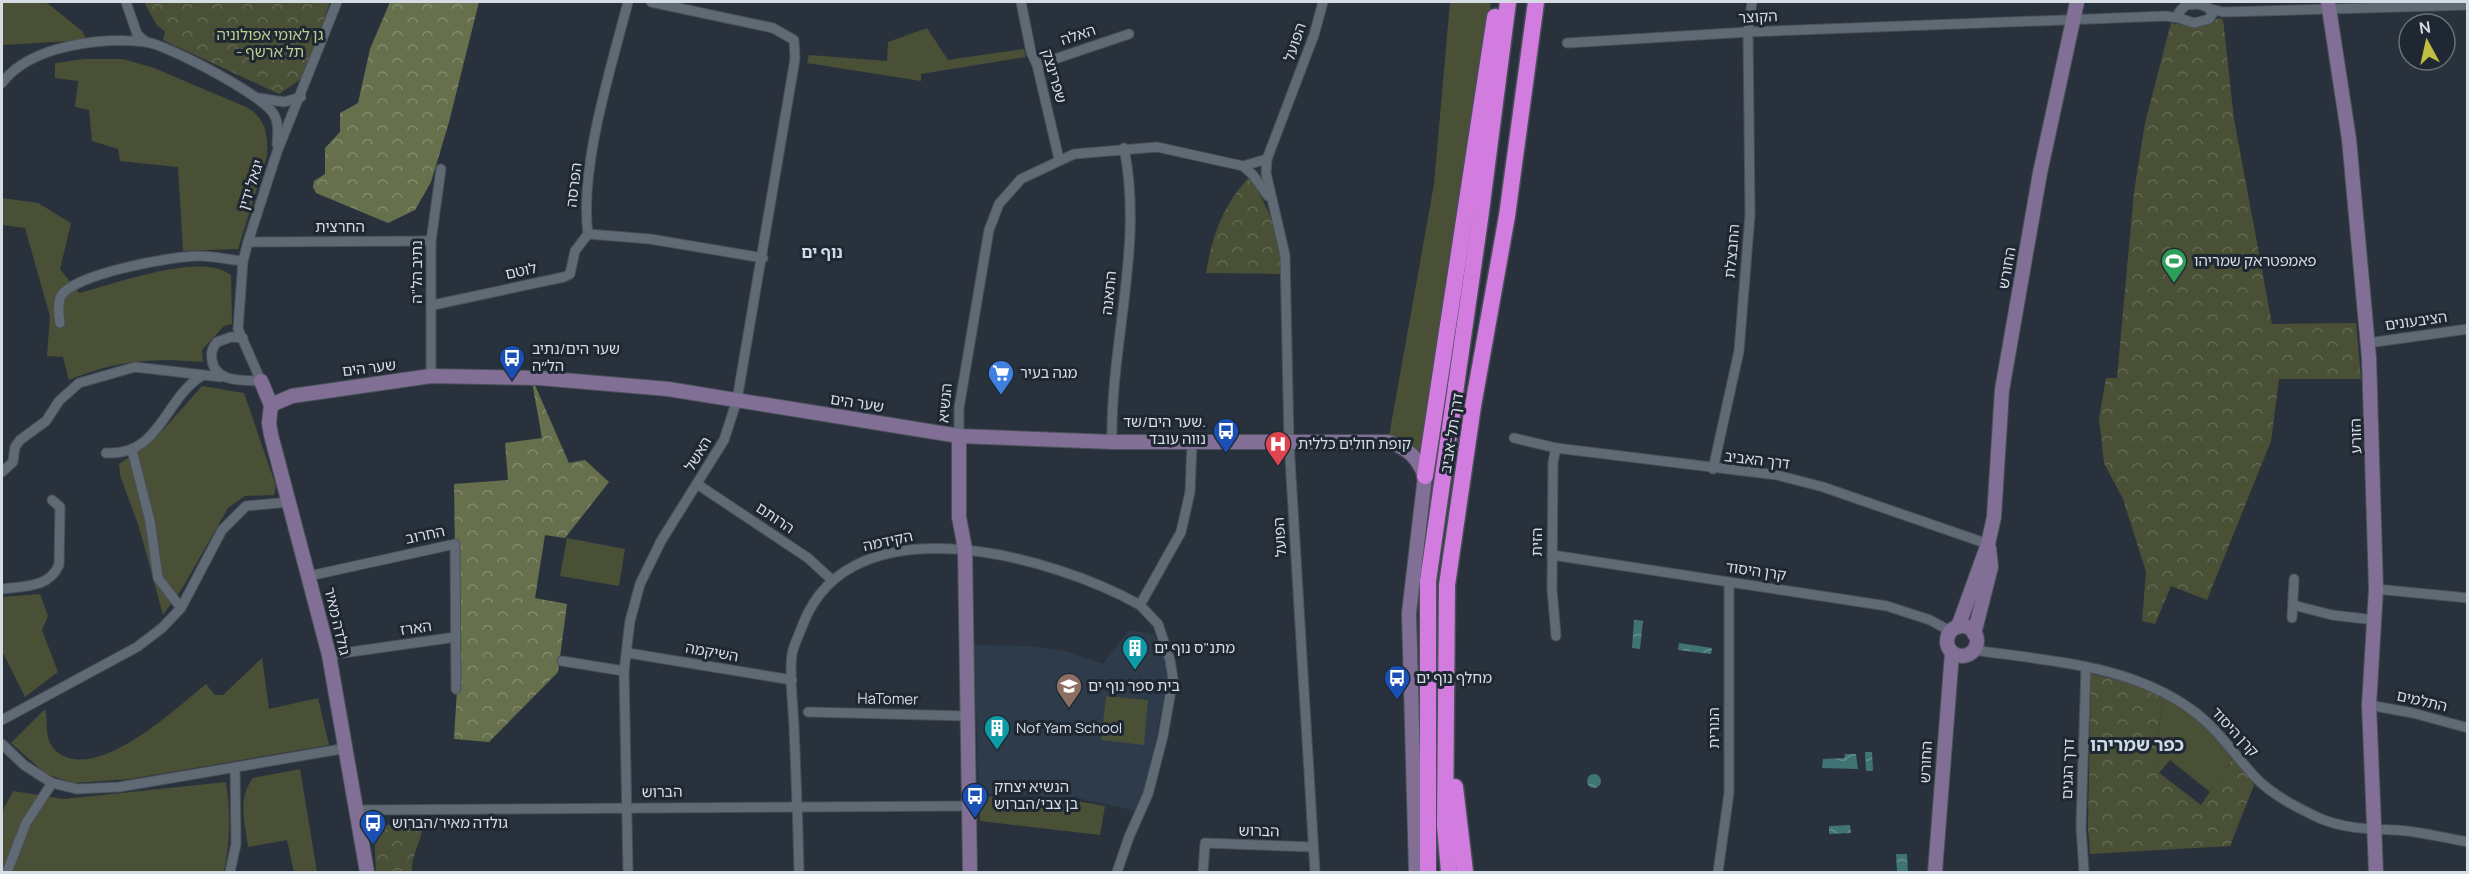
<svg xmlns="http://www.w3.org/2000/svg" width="2469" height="874" font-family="Manrope,'Noto Sans Hebrew',sans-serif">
<defs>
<pattern id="forest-crowns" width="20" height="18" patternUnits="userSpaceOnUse" patternTransform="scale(1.5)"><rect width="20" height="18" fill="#67704c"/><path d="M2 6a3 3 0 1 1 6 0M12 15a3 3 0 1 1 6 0" fill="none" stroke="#838a6e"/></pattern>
<pattern id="park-crowns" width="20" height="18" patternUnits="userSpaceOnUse" patternTransform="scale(1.5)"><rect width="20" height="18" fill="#495036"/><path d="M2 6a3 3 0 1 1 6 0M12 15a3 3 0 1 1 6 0" fill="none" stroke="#626953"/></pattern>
<pattern id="water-waves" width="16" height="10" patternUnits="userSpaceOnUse" patternTransform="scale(1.5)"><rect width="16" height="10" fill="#3f7374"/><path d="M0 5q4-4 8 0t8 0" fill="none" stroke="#638d8e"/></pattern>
</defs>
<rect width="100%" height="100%" fill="#29323c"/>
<polygon fill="#2e3b4b" points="1129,630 1154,634 1165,659 1168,679 1145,790 1136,811 1077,798 979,793 974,645 1032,646 1065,651 1103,664"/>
<g fill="#495036">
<polygon points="2,2 46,2 82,31 87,40 2,45"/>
<polygon points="1450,2 1491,2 1467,184 1422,454 1407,443 1389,436 1434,184"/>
<polygon points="927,28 948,60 1024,49 1026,57 921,74 921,81 807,63 809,55 887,61 888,42"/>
<path d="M84,59H123L154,68L246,107C266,118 268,134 267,156L238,249L183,251L178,167L120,161L118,149L92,141L89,110L75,107L78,81L55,78V63Z"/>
<path d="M2,198L38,203L71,223L60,269L79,293C114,284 202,251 231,275L232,324L224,326L202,350L203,362C150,358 119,360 69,380L63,357L47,356L50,316L25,228L2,225Z"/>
<polygon points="202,386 244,393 276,486 274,495 245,496 228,508 183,587 163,615 139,527 120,475 119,464 154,440"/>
<polygon points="567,538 625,549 619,586 560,576"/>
<polygon points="40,594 48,616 42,630 58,672 25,697 2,651 2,597"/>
<path d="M262,658L269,709L318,698L329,745L130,779L73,783L46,774L11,743L45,709C49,724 43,739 56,751C96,785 176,708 206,684L215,695H223Z"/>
<polygon points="1106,696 1148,700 1144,745 1101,740"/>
<polygon points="2163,697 2191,714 2235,755 2210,792 2170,760 2159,773 2154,769"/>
<path d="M300,769L317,872H294L287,840L248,847C245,822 237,799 253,778Z"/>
<path d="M226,782C231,812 230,842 224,872H2V812L13,791L64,799Z"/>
<polygon points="980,796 1076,801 1105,806 1100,835 980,821"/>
</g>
<g fill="url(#forest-crowns)">
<polygon points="390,2 479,2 449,122 431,182 415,210 388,223 316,193 313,187 314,181 325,174 325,148 340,132 340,113 358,103 370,49"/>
<polygon points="531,376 569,463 585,460 609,482 565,538 545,535 535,598 567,604 558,672 489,742 454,739 457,689 454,484 508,480 505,443 542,438"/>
</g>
<g fill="url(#park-crowns)">
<polygon points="144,2 330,2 304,77 279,94 163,40 165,32 156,24"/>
<polygon points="2219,18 2223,19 2234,119 2272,324 2356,323 2361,379 2279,379 2271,441 2207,600 2171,586 2155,624 2142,621 2146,572 2123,499 2104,463 2099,418 2106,378 2117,378 2134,192 2145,123 2171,23 2198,27"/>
<path d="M1249,177C1270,208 1280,237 1282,274L1206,273C1213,233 1222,208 1249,177Z"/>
<polygon points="2091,674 2132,683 2163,697 2154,769 2201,805 2235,755 2254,785 2230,846 2090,854 2088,826"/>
<path d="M423,824C422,842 411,854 412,872H376L374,829L380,825Z"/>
</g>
<g fill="url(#water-waves)">
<polygon points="1634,620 1643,621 1640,649 1632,648"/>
<polygon points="1679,643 1712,648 1711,654 1678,650"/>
<polygon points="1872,752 1873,771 1866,771 1865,752"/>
<polygon points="1845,754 1856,754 1858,769 1822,768 1823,759 1844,758"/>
<circle cx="1594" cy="781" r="7"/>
<polygon points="1850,825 1851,833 1829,834 1829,826"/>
<polygon points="1896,854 1907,854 1908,872 1897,872"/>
</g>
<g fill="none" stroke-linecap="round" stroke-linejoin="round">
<g stroke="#495059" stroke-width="11">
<g id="street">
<polyline points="126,2 137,34 146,42"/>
<path d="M628,2C611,68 579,168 588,234L650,239L763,258"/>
<polyline points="1021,2 1031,52 1037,65 1059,159"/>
<polygon points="2198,4 2207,7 2213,13 2209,19 2194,23 2179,18 2179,12 2186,5"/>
<polyline points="2211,9 2223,12 2468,5"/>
<polyline points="1567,43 1748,32 2166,16 2179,18"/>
<polyline points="1037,65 1129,34"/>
<path d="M2,83C30,45 102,37 146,42C168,45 262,95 273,113C279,122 278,133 277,144"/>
<polyline points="259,98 284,102 301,97"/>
<polyline points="1243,166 1253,175 1268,196"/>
<polyline points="248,242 431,241"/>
<polyline points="433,305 564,277 570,274 575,251 588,234"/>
<path d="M60,323C59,315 57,304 61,296C73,274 176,255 201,256C215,256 229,260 243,261"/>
<path d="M243,338L231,337L217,342C212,348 211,352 212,360C215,383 243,380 261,381L238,329L243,261L248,242L277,152L337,2"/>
<polyline points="2368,343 2468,329"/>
<polyline points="431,376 431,241 441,169"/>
<polyline points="959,436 959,408 989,230 999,204 1021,179 1074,154 1157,147 1243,166 1267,159"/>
<polyline points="1514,438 1556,448 1777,475 1823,487 1988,544"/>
<path d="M1112,442C1110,344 1144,246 1124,148"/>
<polyline points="132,450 150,521 158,578 181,608"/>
<path d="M106,453C161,456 164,398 203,375"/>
<polyline points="1713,469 1739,351 1750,215 1748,32 1752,2"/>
<polyline points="2,472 13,462 15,447 20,440 46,421 59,401 79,383 135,367 221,377"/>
<polyline points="697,484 808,558 832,580"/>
<polyline points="1552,555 1887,606 1930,620 1950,631"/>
<polyline points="309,576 455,544 456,689"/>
<path d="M2,589C24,586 49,588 59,565L60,507L52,500"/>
<polyline points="2376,589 2468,598"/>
<polyline points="2293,605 2332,615 2375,620"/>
<polyline points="2292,618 2294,579"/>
<polyline points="1556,636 1552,589 1553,462 1556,448"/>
<path d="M1974,650C2048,661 2129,664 2192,710C2217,728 2234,754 2254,776C2272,795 2296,807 2319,818C2345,829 2369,829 2395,830C2419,831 2444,838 2468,842"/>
<polyline points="628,653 792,680"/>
<polyline points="329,655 456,637"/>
<polyline points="562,661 624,671"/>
<polyline points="2369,705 2413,713 2468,728"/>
<polyline points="808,712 968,716"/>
<polyline points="2,720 137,647 162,628 181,608 222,530 246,506 290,502"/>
<polyline points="2,744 24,765 52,783 77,789 119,787 347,748"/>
<polyline points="355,810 969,806"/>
<polyline points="7,872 26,823 52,783"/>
<polyline points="230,872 236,844 235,767"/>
<polyline points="628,872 624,671 630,621 640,584 661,541 724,440 737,400 795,59 794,40 773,28 651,2"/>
<path d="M799,872C798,824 796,775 794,727C793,703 789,677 792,654C794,644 800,633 803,624C852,498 1054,557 1140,605"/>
<polyline points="1117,872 1129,837 1148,794 1163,736 1173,679 1170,660 1158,624 1140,605 1181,532 1190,492 1192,443"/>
<polyline points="1203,872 1205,843 1313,847"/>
<polyline points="1315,872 1289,442 1285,255 1266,173 1267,159 1314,35 1323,2"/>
<polyline points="1718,872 1729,793 1729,582"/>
<polyline points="2084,872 2081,827 2086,667"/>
</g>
</g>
<g stroke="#495059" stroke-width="16">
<g id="secondary">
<polyline points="2328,2 2349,139 2369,358 2376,589 2369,705 2376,872"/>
<polyline points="261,381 271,405 269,423 271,435 329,655 367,872"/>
<path d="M271,405L292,396L431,376L539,378L668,389L959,436L1112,442H1389C1409,449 1417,457 1425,476L1409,613L1416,872"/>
<polyline points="959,436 959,517 965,549 970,872"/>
<circle cx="1962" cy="641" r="15"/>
<polyline points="1958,627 1988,544 1994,517 2002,390 2040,173 2077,2"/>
<polyline points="1974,634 1991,567 1989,548"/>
<polyline points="1935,872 1952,653"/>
</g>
</g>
<g stroke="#495059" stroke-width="19">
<g id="highway">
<polyline points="1425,476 1495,17"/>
<polyline points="1455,787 1465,872"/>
<polyline points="1428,872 1428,581 1480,219 1508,2"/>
<polyline points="1449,872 1445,826 1447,585 1473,406 1507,216 1536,2"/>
</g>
</g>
<use href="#street" stroke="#606a75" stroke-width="9"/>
<use href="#secondary" stroke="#826f95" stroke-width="14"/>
<use href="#highway" stroke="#d27ce0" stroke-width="16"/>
</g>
<defs>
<g id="stadium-pin" transform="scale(1.35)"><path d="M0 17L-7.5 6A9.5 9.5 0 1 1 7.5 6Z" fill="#2e9e5b" stroke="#1f2832"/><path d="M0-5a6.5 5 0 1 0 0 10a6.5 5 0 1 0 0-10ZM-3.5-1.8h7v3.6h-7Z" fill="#fff"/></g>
<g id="bus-pin" transform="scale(1.35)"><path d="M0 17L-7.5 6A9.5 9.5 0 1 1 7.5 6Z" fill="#1a4fb4" stroke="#1f2832"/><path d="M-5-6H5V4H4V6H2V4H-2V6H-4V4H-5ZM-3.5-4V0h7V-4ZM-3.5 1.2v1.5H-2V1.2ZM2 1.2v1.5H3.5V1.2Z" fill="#fff"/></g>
<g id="supermarket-pin" transform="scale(1.35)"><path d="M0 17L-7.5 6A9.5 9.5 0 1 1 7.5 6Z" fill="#3f7fe0" stroke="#1f2832"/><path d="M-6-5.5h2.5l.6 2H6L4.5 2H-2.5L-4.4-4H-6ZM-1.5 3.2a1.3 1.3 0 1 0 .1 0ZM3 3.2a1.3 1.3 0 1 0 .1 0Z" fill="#fff"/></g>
<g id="hospital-pin" transform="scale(1.35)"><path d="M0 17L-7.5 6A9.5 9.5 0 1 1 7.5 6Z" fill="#e0444e" stroke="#1f2832"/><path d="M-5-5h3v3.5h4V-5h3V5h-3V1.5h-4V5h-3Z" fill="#fff"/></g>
<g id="building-pin" transform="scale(1.35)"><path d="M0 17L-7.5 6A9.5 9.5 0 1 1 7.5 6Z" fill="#0f9aa8" stroke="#1f2832"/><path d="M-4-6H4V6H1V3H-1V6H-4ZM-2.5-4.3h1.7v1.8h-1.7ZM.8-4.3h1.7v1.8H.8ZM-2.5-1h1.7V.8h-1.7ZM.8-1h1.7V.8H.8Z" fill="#fff"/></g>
<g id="school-pin" transform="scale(1.35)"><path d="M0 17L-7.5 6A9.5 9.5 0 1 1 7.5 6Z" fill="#8d6e63" stroke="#1f2832"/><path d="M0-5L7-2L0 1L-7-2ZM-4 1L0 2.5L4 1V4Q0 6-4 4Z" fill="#fff"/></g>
</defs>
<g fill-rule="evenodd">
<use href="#stadium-pin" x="2174" y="261"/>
<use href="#bus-pin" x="512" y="358"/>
<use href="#supermarket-pin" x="1001" y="373"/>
<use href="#bus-pin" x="1226" y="431"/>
<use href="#hospital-pin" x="1278" y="444"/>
<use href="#building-pin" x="1135" y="648"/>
<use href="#bus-pin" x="1397" y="678"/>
<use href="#school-pin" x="1069" y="686"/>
<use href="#building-pin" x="997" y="728"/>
<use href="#bus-pin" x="975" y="796"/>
<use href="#bus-pin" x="373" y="823"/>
</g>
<g text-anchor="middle" stroke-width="6" stroke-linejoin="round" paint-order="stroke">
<g font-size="15" fill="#d6dce3" stroke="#1f2832">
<text transform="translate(1758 17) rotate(-3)" y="5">הקוצר</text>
<text transform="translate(1078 35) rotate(-18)" y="5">האלה</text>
<text transform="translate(1295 42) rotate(-71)" y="5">הפועל</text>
<text transform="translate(1054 76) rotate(74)" y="5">שפרינצק</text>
<text transform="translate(251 185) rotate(-72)" y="5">יגאל ידין</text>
<text transform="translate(574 185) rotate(-83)" y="5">הפרסה</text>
<text x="340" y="232">החרצית</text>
<text transform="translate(1732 251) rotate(-85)" y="5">החבצלת</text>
<text transform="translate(2007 268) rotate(-80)" y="5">החורש</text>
<text transform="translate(521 271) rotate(-12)" y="5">לוטם</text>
<text transform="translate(417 272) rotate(-90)" y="5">נתיב הל"ה</text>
<text transform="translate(1109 293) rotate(-84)" y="5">התאנה</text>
<text transform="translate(2416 321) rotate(-8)" y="5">הציבעונים</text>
<text transform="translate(369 368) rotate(-7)" y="5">שער הים</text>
<text transform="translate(857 403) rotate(9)" y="5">שער הים</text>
<text transform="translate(945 403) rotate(-85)" y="5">הנשיא</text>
<text transform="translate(1452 433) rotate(-81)" y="5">דרך תל-אביב</text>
<text transform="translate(2356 436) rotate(-91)" y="5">הזורע</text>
<text transform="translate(698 454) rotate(-59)" y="5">האשל</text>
<text transform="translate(1757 460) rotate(7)" y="5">דרך האביב</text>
<text transform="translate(775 518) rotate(34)" y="5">הרותם</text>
<text transform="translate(425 535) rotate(-12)" y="5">החרוב</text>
<text transform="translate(1280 537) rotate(-94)" y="5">הפועל</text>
<text transform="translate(888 541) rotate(-12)" y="5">הקידמה</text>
<text transform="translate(1537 542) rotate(-89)" y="5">הזית</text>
<text transform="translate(1756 571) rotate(8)" y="5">קרן היסוד</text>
<text transform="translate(337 621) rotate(77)" y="5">גולדה מאיר</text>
<text transform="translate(416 628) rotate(-8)" y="5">הארז</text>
<text transform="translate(712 652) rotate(10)" y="5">השיקמה</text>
<text transform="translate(888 699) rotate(1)" y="5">HaTomer</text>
<text transform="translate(2422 701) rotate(13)" y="5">התלמים</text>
<text transform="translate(1714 728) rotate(-90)" y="5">הנורית</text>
<text transform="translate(2235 732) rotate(47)" y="5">קרן היסוד</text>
<text transform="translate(1926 762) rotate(-87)" y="5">החורש</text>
<text transform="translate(2068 769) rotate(-88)" y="5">דרך הגנים</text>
<text transform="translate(662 792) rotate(-1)" y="5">הברוש</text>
<text transform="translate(1259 831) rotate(1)" y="5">הברוש</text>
</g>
<g font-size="15" fill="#bdce8f" stroke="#1f2832">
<text x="270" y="40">גן לאומי אפולוניה<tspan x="270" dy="17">- תל ארשף</tspan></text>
</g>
<g font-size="15" fill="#d6dce3" stroke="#1f2832" text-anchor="start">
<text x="2194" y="266">פאמפטראק שמריהו</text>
<text x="532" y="354">שער הים/נתיב<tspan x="532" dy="17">הל״ה</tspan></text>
<text x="1020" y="378">מגה בעיר</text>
<text x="1206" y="427" text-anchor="end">שער הים/שד.<tspan x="1206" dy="17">נווה עובד</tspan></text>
<text x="1298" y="449">קופת חולים כללית</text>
<text x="1154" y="653">מתנ"ס נוף ים</text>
<text x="1416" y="683">מחלף נוף ים</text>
<text x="1088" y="691">בית ספר נוף ים</text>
<text x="1016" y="733">Nof Yam School</text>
<text x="994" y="792">הנשיא יצחק<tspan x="994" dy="17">בן צבי/הברוש</tspan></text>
<text x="392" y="828">גולדה מאיר/הברוש</text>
</g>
<g font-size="16" font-weight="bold" fill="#cedae7" stroke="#1f2832">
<text x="822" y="258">נוף ים</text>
</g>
<g font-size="18" font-weight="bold" fill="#cedae7" stroke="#1f2832">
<text x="2137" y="751">כפר שמריהו</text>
</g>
</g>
<rect width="2469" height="874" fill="none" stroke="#d6dce3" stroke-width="6"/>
<g transform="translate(2427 42) rotate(352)"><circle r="28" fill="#1f2832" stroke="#687079" stroke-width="1.5"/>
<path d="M0-4.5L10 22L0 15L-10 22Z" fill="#bfbe42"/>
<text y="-9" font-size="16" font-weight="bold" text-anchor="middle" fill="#d6dce3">N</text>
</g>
</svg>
